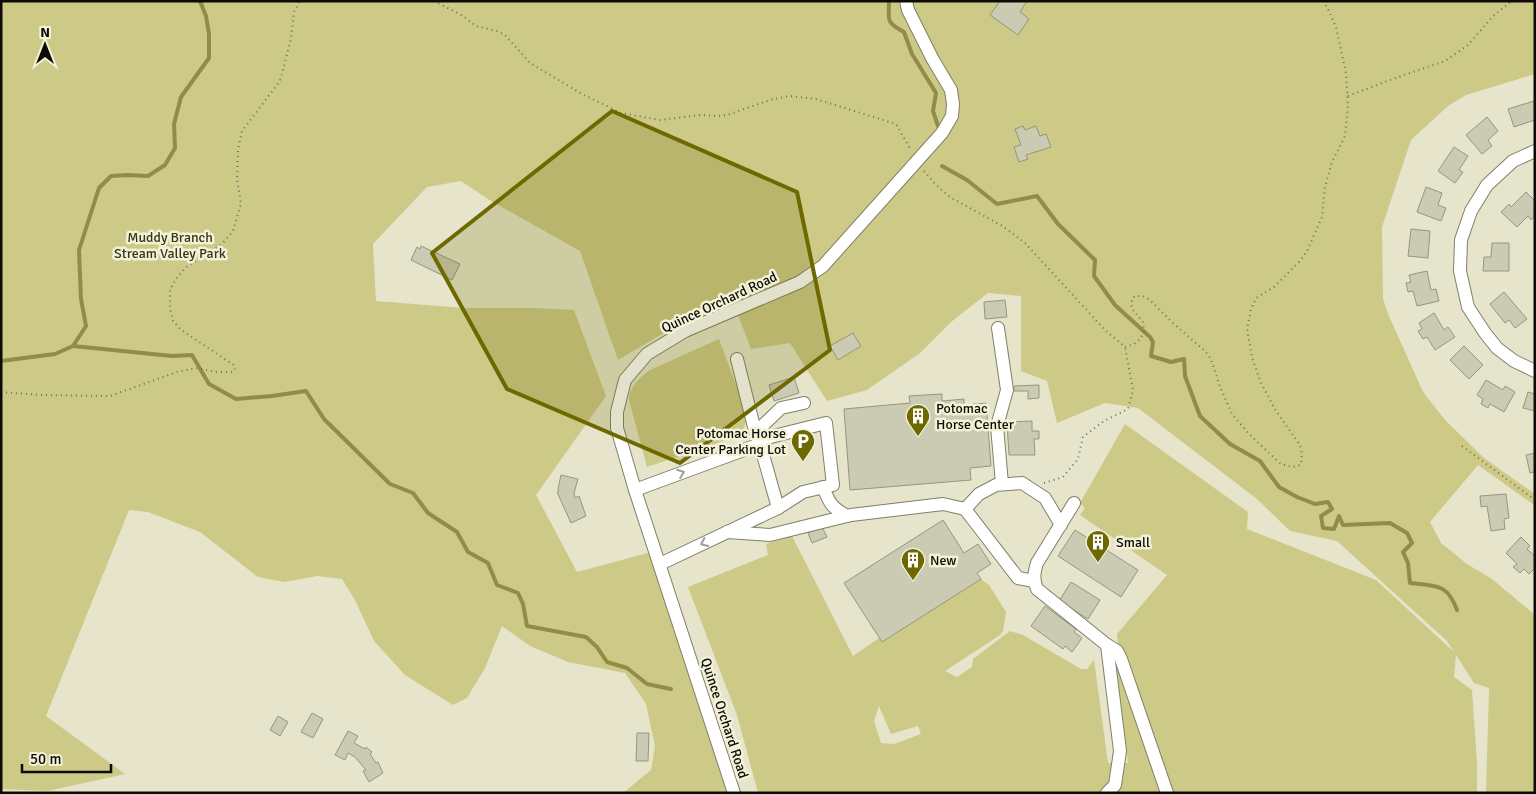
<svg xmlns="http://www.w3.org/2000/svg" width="1536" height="794" font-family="Signika,sans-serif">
<rect width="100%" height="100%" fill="#e6e5cc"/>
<g fill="#cdc987" fill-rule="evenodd">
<path d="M1,1H1535V74L1466,95L1448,106L1411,140L1382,227L1383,299L1389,316L1423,392L1446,421L1484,458L1535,494L1534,505L1478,465L1430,522L1441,543L1467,564L1492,579L1535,615V793H1486L1489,688L1474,683L1456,655L1454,677L1472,690L1477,763V793H758L737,715L688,587L768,555L766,544L792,536L853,656L879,638L882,642L981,579L989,585L1006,612L1003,631L1000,635L945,671L957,677L972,667L973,659L1010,631L1023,635L1081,669H1087L1094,660L1108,763H1128L1112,652L1118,646L1117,634L1167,575L1080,515L1085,508L1080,503L1125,424L1248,512L1247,529L1376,580L1454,652L1447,641L1337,541L1290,531L1257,499L1138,408L1105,403L1057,423L1047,381L1021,371V296L988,293L951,322L920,353L867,390L827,401L790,343L751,349L730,294L618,360L580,251L491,201L461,181L427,187L373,244L376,301L464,308H535L574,310L606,396L536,495L577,572L655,551L734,793H623L651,770L655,746L646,704L625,673L568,662L530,646L502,626L485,668L467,698L453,705L405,675L374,641L355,600L342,579L317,576L285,582L258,577L200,532L148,512L129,510L46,716L125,774L48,791L1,789ZM879,706L891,734L918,726L921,734L894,744L881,743L874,721Z"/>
<path d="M719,339L748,417L743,430L731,433L730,439L647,467L629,400C629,387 640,377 650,370Z"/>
</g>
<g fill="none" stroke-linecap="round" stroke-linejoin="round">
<g stroke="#918d46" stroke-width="4">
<path d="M889,1C889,20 885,22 904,32L912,54L936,93L933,111L938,126"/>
<path d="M942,166L967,180L997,204L1037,196L1058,224L1095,260L1094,276L1115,305L1150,337L1153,342L1151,356L1171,362L1184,359L1185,376L1200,416L1230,444L1260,461L1279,487L1297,497L1315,504L1328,502L1332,509L1321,516L1323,528L1334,529L1339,516L1343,525L1390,523L1407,533L1412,543L1403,552L1408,563L1410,583C1436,586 1447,583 1457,610"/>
<polyline points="73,346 172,356 192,355 209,384 236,399 272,396 306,391 324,419 390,484 413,493 428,513 457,532 468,552 488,563 497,585 518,593 523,604 527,626 586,637 597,647 607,662 627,668 647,684 671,689"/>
<polyline points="1,361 55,354 73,346 86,326 81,299 79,250 99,188 111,176 128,175 148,176 165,165 175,148 174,124 181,97 209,58 209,34 206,16 200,1"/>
</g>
</g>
<g fill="#cbcab2" stroke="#96957e">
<polygon points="1000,1 1027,1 1020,12 1029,19 1018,35 990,15"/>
<polygon points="1534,101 1535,120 1514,127 1508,109"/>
<polygon points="1487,117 1498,131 1488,140 1492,146 1482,154 1466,135"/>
<polygon points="1023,126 1025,130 1036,126 1040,136 1046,134 1051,147 1026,155 1028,159 1019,162 1014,147 1021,145 1015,129"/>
<polygon points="1454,147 1468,156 1459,170 1463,172 1455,183 1438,171"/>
<polygon points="1426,187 1442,193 1438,205 1446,208 1441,221 1417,212"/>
<polygon points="1526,192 1535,201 1535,208 1533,210 1535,211 1535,216 1531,220 1528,216 1517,227 1501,212 1509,204 1511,207"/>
<polygon points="1411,229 1430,231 1428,258 1408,256"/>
<polygon points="1492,243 1509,243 1509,271 1483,271 1484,257 1491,257"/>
<polygon points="421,246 460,264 452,280 411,260 417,247 420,249"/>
<polygon points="1427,271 1431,290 1436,289 1439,301 1417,306 1413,291 1408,292 1406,283 1411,282 1409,275"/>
<polygon points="1504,292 1527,319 1515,328 1509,320 1505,323 1490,304"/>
<polygon points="1005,300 1007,317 985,319 984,302"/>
<polygon points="1434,313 1444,330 1448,327 1455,337 1435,350 1427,337 1423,339 1418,331 1422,329 1419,323"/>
<polygon points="853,333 861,346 838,360 830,346"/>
<polygon points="1464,346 1483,365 1469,379 1450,360"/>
<polygon points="794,377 799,393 774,401 769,385"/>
<polygon points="1486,380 1503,390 1505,386 1515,392 1504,412 1490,404 1488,408 1481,404 1483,399 1477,395"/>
<polygon points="1039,385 1039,398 1028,399 1028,391 1014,391 1014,386"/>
<polygon points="1528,392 1535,394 1535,411 1523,408"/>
<polygon points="942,394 942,401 964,399 964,405 986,403 991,466 970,468 971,480 850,490 844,409 910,403 909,396"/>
<polygon points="1032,421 1032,431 1039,431 1039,439 1034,439 1035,455 1009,455 1007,422"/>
<polygon points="1535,453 1535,472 1530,473 1526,455"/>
<polygon points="561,475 578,479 574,493 575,498 579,496 586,516 571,523 557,492 559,491 558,489"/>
<polygon points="1506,494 1509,518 1504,519 1505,529 1491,531 1487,506 1481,507 1480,496"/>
<polygon points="943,520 964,553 978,544 991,564 977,573 981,579 882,642 844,583"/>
<polygon points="822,527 827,537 812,543 808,533"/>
<polygon points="1075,530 1138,570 1121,597 1058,556"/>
<polygon points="1521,537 1530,546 1527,549 1535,556 1535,568 1529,574 1524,569 1520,573 1513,567 1517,564 1506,553"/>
<polygon points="1071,582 1100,600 1088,619 1059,601"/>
<polygon points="1045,606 1076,629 1074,632 1082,638 1072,652 1065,646 1063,649 1031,626"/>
<polygon points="312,713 323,719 313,738 301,732"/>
<polygon points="278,716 288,722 280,736 270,730"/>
<polygon points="348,731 358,736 354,743 365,749 366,747 372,752 370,754 376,763 378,762 383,773 369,782 363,771 366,770 355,757 348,753 345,760 335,755"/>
<polygon points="637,733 649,733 648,761 636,761"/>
</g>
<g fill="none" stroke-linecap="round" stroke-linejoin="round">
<g stroke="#807f68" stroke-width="14">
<g id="minor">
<polyline points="1535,151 1513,161 1487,185 1471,211 1461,240 1460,271 1468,307 1485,333 1497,348 1514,361 1535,371"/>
<polyline points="998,328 1007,390 997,426 1002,484"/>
<polyline points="737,359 754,427 760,444"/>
<polyline points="756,432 781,408 804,403"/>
<polyline points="758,440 826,423 833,485 803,492 778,508"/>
<path d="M823,487C830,504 831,507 847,516"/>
<polyline points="635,490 760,444 778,508 660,564"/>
<path d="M1074,503L1037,563C1034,573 1033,579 1037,589L1107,645L1120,751L1115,785L1107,793"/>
<polyline points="965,509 979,494 996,485 1022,483 1045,498 1061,525"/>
<polyline points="727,532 770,535 851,515 943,504 965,509 1018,578 1034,581"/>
<polyline points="1107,645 1117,651 1121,659 1167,793"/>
<polyline points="734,793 635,490 617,428 617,412 625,380 647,354 685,331 800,282 823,266 942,133 952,116 953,104 951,90 932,58 908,10 906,1"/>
</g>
</g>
<g stroke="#706f60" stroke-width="2" stroke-dasharray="1 4" stroke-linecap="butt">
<polyline points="434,1 463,16 476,26 497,31 505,35 530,63 582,94 621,113 660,120 701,115 716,116 727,115 773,99 790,96 816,99 896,124 911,150"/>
<polyline points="1348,96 1390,80 1445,61 1468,45 1493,16 1512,1"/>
<polyline points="924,171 935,184 950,197 1004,227 1025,243 1105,330 1125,347"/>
<polyline points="1125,347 1134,344 1140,339 1144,332 1143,322 1132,309 1131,303 1133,298 1135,296 1143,296 1149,299 1174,324 1205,351 1211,359 1220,387 1232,414 1250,435 1281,464 1292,467 1298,466 1301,464 1302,454 1300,445 1276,411 1260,381 1252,357 1247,329 1251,309 1256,298 1274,287 1299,262 1307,251 1322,217 1325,187 1332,162 1345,136 1348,106 1346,73 1336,27 1329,11 1323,1"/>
<polyline points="1,392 40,395 110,396 177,372 196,368 217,372 231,372 235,370 234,365 181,330 173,321 170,308 170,290 176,279 186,267 222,244 233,231 241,204 237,179 238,150 242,131 280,81 291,39 294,12 300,1"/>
<polyline points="1462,446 1535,500"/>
<polyline points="1044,483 1063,477 1078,459 1083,437 1104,421 1128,409 1133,390 1125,347"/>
</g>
<use href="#minor" stroke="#fff" stroke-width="12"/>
</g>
<defs><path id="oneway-chevron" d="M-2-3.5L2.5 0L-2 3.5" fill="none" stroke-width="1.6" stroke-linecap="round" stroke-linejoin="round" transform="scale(1.25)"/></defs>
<g stroke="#9e9e9b">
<use href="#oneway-chevron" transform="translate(681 473) rotate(-20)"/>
<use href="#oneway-chevron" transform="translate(704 543) rotate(155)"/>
</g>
<path fill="#6e6800" fill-opacity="0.2" stroke="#6e6800" stroke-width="4" stroke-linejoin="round" d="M612,111L797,192L830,350L680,463L507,389L432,253Z"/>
<defs>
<g id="building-pin" transform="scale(1.25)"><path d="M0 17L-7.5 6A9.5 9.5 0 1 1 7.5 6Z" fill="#6e6800" stroke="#f3f2d9"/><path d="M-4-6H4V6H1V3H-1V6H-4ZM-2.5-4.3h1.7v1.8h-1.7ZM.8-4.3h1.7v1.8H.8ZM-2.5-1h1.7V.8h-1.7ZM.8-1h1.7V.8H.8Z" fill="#fff"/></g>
<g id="parking-pin" transform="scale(1.25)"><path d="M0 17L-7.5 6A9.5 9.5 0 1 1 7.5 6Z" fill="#6e6800" stroke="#f3f2d9"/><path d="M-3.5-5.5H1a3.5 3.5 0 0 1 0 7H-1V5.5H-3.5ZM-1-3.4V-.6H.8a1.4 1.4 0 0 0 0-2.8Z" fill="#fff"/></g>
</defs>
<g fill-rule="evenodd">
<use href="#building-pin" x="918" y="416"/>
<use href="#parking-pin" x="803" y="441"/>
<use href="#building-pin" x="1098" y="542"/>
<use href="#building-pin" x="913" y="560"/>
</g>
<g text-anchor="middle" stroke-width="5" stroke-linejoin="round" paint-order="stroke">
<g font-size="14" fill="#373515" stroke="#f3f2d9">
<text x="170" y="242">Muddy Branch<tspan x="170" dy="16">Stream Valley Park</tspan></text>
</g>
<g font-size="14" fill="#0c0c05" stroke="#f3f2d9">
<text transform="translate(719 302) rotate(-25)" y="5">Quince Orchard Road</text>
<text transform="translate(725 718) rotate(72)" y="5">Quince Orchard Road</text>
</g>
<g font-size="14" fill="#0c0c05" stroke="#f3f2d9" text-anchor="start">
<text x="936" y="413">Potomac<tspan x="936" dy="16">Horse Center</tspan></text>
<text x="786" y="438" text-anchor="end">Potomac Horse<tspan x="786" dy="16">Center Parking Lot</tspan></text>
<text x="1116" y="547">Small</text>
<text x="930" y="565">New</text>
</g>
</g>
<rect width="1536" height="794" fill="none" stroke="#0c0c05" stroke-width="5"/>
<g transform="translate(45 45)" stroke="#f3f2d9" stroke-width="4" paint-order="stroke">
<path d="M0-4L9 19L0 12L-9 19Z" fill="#0c0c05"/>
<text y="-8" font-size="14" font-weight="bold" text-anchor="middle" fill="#0c0c05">N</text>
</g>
<path d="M22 764v8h89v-8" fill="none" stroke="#0c0c05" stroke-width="2.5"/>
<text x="30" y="764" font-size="15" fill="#0c0c05" stroke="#f3f2d9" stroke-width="4" paint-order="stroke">50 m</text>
</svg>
